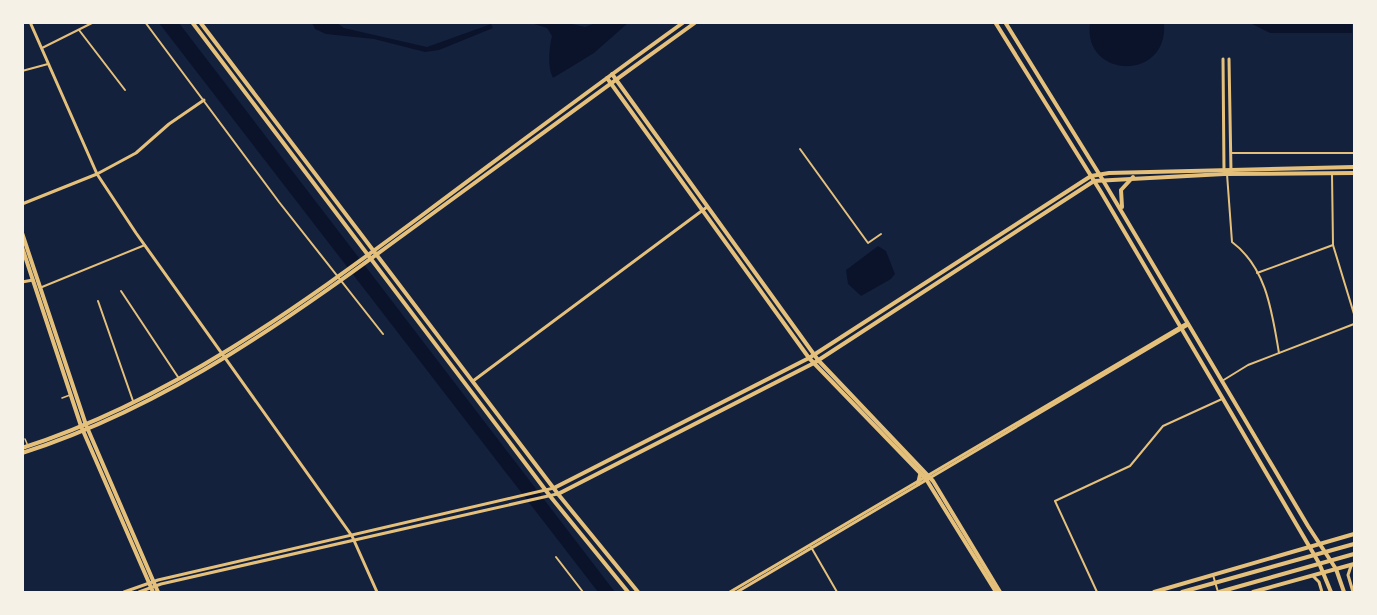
<svg xmlns="http://www.w3.org/2000/svg" width="1377" height="615" font-family="'Titillium Web',sans-serif">
<rect width="100%" height="100%" fill="#14213d"/>
<g fill="#0b132b">
<polygon points="159,23 179,23 615,592 598,592"/>
<polygon points="312,23 337,23 344,28 427,47 491,24 493,28 439,50 425,52 374,39 326,34 315,29"/>
<path d="M531,23H568L585,27L595,23H628L594,53L553,78C547,67 549,48 552,36L547,28Z"/>
<path d="M1090,23H1164C1169,82 1082,79 1090,23Z"/>
<polygon points="1250,23 1352,23 1352,33 1270,33"/>
<polygon points="878,246 886,251 895,274 891,279 861,296 848,284 846,270"/>
</g>
<g fill="none" stroke-linecap="round" stroke-linejoin="round">
<g stroke="#e5c07b" stroke-width="1.5">
<polyline points="62,398 70,395"/>
<polyline points="25,439 28,446"/>
</g>
<g stroke="#e5c07b" stroke-width="2">
<polyline points="145,22 279,202 383,334"/>
<polyline points="79,30 125,90"/>
<polyline points="42,48 94,22"/>
<polyline points="22,71 48,64"/>
<polyline points="800,149 868,243 881,234"/>
<polyline points="1231,153 1354,153"/>
<path d="M1227,174L1232,242C1267,268 1272,313 1279,353"/>
<polyline points="1332,174 1333,245 1354,314"/>
<polyline points="1257,273 1333,245"/>
<polyline points="42,287 145,245"/>
<polyline points="121,291 178,377"/>
<polyline points="98,301 133,401"/>
<polyline points="1222,381 1248,365 1354,324"/>
<polyline points="811,547 837,592"/>
<polyline points="556,557 583,592"/>
<polyline points="1213,575 1218,592"/>
<polyline points="1097,592 1055,501 1130,466 1163,426 1222,399"/>
</g>
<g stroke="#e5c07b" stroke-width="3">
<polyline points="30,22 97,174 136,233 352,536 377,592"/>
<polyline points="1223,59 1224,171"/>
<polyline points="1229,59 1231,172"/>
<polyline points="22,204 97,174 136,153 169,124 204,100"/>
<polyline points="22,282 33,280"/>
<polyline points="473,381 707,207"/>
<polyline points="1351,566 1348,575 1353,592"/>
<polyline points="1313,576 1319,582 1322,592"/>
<polyline points="124,592 158,580 554,488"/>
<polyline points="139,592 161,584 557,494"/>
<polyline points="730,592 1187,323"/>
<polyline points="737,592 1188,325"/>
</g>
<g stroke="#e5c07b" stroke-width="4">
<polyline points="612,74 818,360 933,481 1000,592"/>
<polyline points="607,78 809,358 926,479 996,592"/>
<polyline points="22,233 86,425 158,592"/>
<polyline points="22,247 81,426 153,592"/>
<polyline points="918,484 920,475"/>
<polyline points="554,488 809,358 1091,176 1109,173 1354,167"/>
<polyline points="558,494 814,363 1094,181 1224,174 1354,173"/>
<polyline points="1154,592 1354,534"/>
<polyline points="1253,592 1354,564"/>
</g>
<g stroke="#e5c07b" stroke-width="4">
<polyline points="192,22 550,496 628,592"/>
<polyline points="200,22 558,494 638,592"/>
<polyline points="995,22 1101,192 1223,399 1319,563 1331,592"/>
<polyline points="1005,22 1101,177 1308,526 1336,569 1344,592"/>
<polyline points="1122,207 1121,190 1133,177"/>
<path d="M22,448C169,401 298,307 421,216C508,151 595,86 684,22"/>
<path d="M22,453C170,406 297,313 421,222C513,155 604,88 696,22"/>
</g>
<g stroke="#e5c07b" stroke-width="4">
<polyline points="1182,592 1354,544"/>
<polyline points="1219,592 1354,554"/>
</g>
</g>
<rect width="1377" height="615" fill="none" stroke="#f6f1e7" stroke-width="48"/>
</svg>
